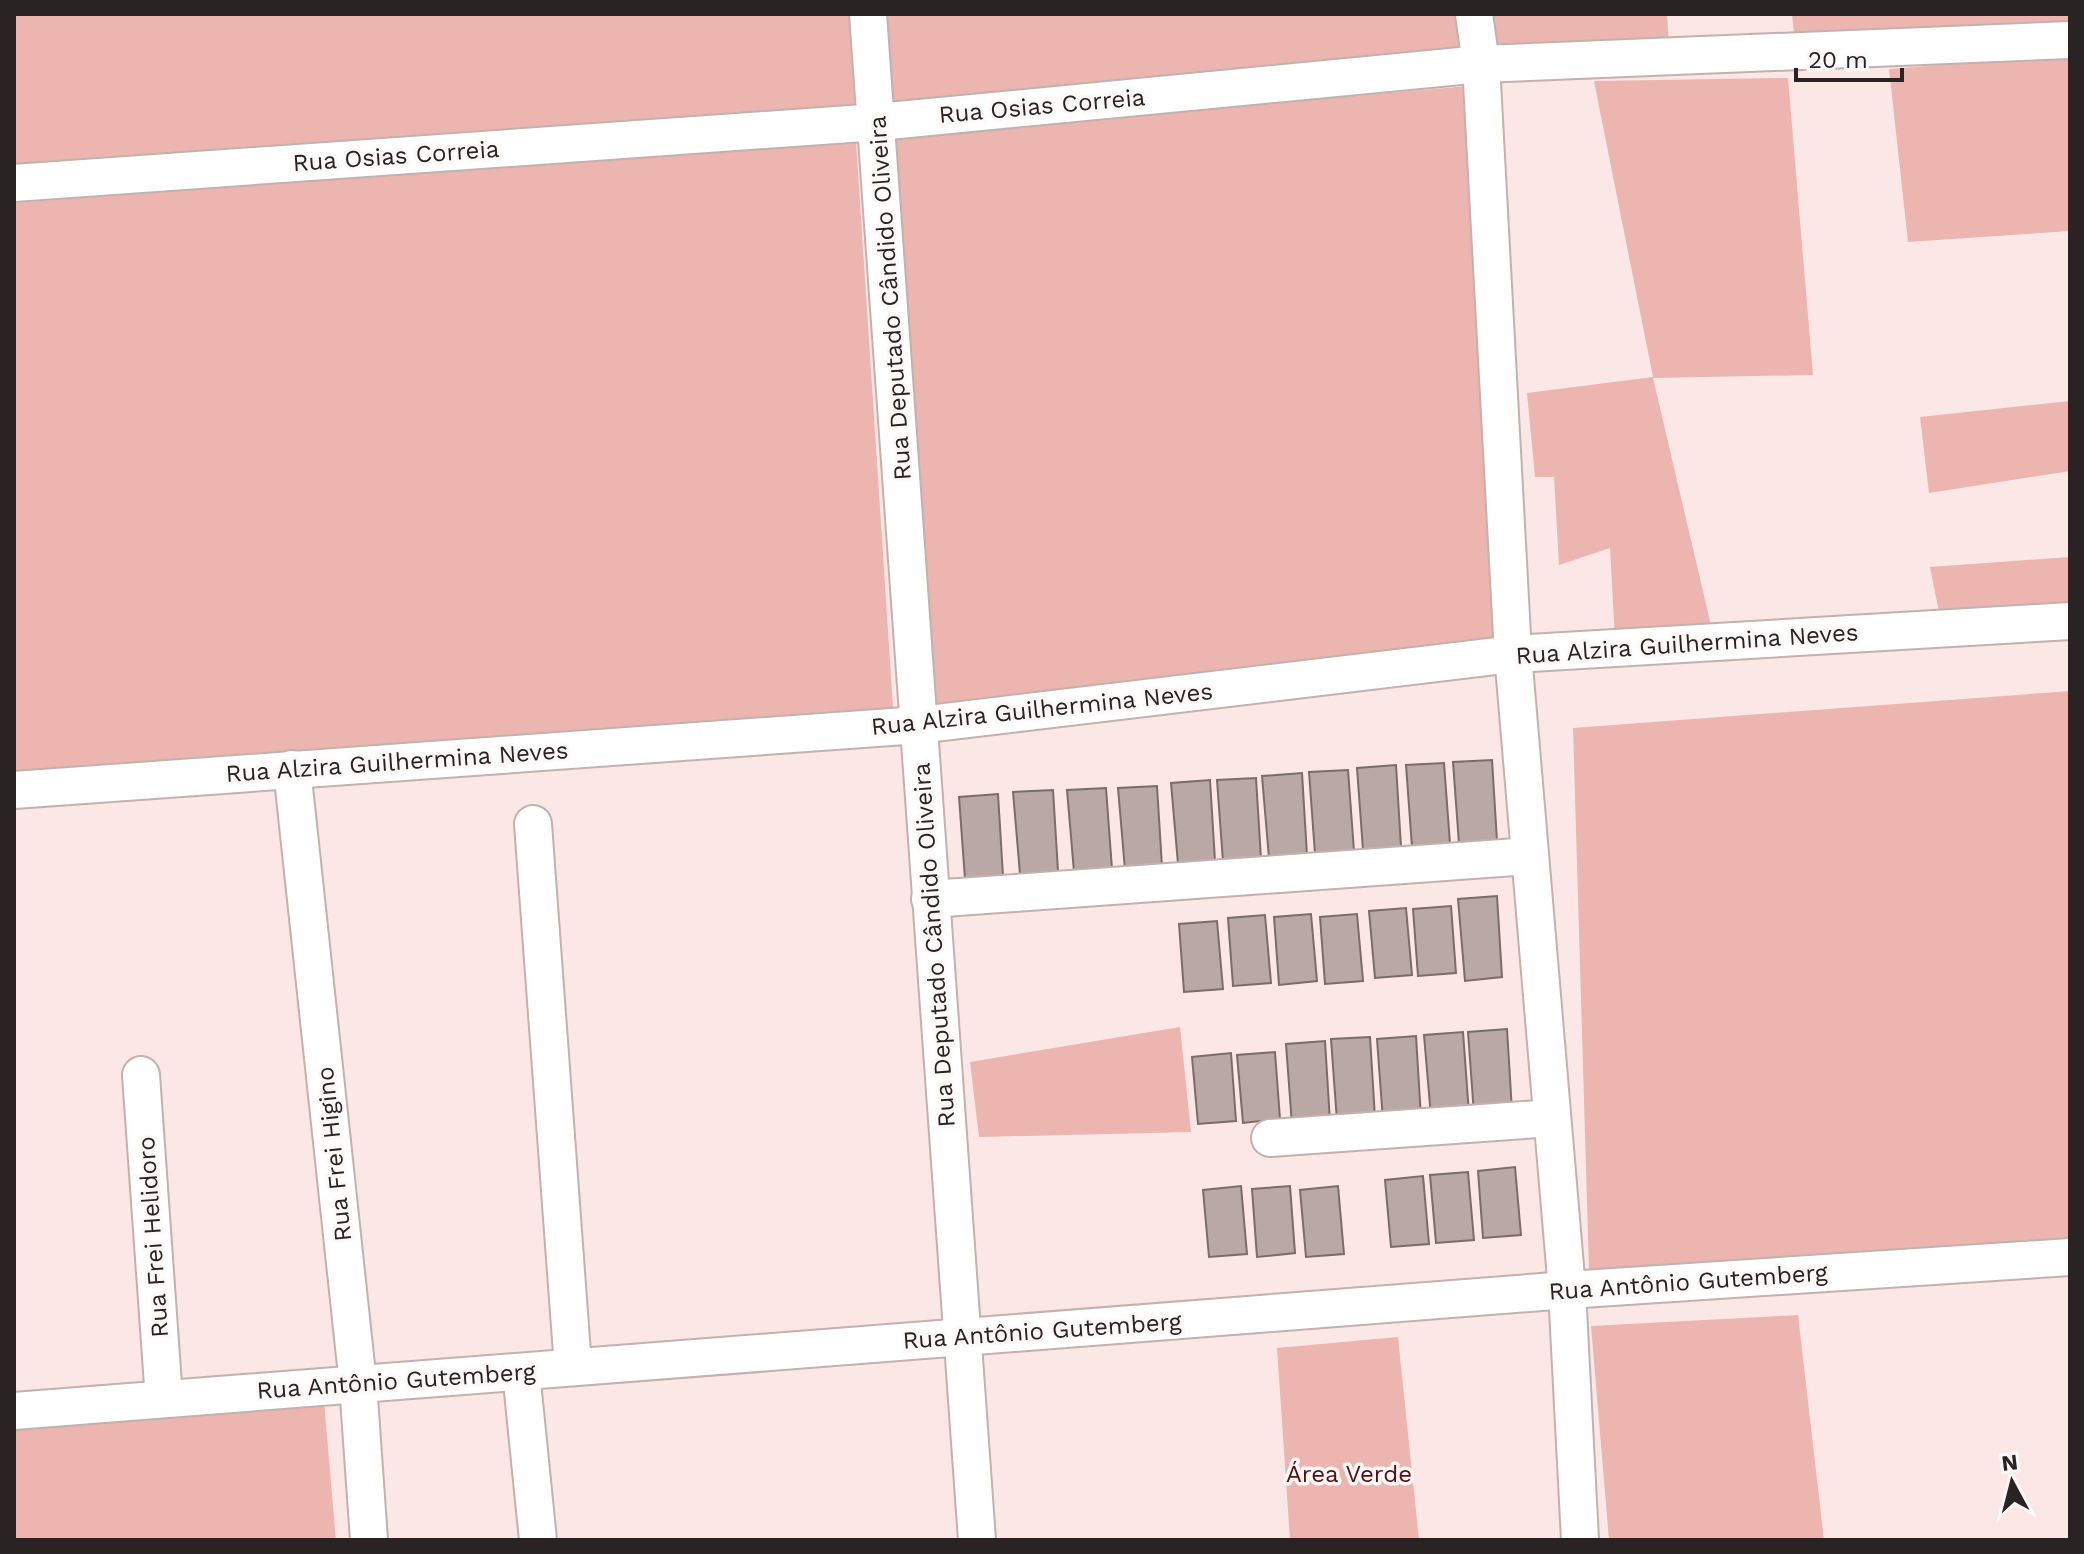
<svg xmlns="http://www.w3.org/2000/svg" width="2084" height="1554" font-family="'Work Sans',sans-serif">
<rect width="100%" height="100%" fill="#fbe8e6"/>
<g fill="#edb5af">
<polygon points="14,14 851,14 859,107 14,165"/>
<polygon points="883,14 1461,14 1465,53 891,104"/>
<polygon points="1488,14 1667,14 1669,46 1493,53"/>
<polygon points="1792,14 2070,14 2070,26 1794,34"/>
<polygon points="2070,55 2070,231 1908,242 1889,69"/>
<polygon points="1788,78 1813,375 1653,378 1713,634 1615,641 1610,548 1559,565 1554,477 1535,477 1527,393 1653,377 1594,81"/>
<polygon points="1468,86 1498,641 929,711 890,136"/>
<polygon points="856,141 893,707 14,781 14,203"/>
<polygon points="2070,401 2070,471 1929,493 1920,417"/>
<polygon points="2070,557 2070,613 1942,628 1930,567"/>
<polygon points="2070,691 2070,1242 1589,1270 1573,728"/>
<polygon points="1180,1027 1191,1132 979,1137 970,1062"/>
<polygon points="1798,1315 1824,1540 1609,1540 1591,1326"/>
<polygon points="1398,1337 1419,1540 1290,1540 1277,1348"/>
<polygon points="324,1402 336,1540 14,1540 14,1429"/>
</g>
<g fill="#baa8a6" stroke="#7b6b69" stroke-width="2">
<polygon points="1492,760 1497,841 1459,844 1453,762"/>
<polygon points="1444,763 1450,844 1412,847 1406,765"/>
<polygon points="1396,765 1401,847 1363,850 1357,768"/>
<polygon points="1348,770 1354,851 1315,854 1309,772"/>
<polygon points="1302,773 1307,855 1269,858 1262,776"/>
<polygon points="1256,778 1261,859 1223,862 1217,780"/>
<polygon points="1210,780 1215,861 1178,864 1171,783"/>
<polygon points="1157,786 1162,867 1125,870 1118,788"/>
<polygon points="1106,788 1112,869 1074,872 1067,790"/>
<polygon points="1053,790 1058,871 1020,874 1013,792"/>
<polygon points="998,794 1003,876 965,879 959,797"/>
<polygon points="1497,896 1502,977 1465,981 1458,899"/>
<polygon points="1451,906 1456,973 1418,976 1413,909"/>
<polygon points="1406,908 1412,975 1375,978 1369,911"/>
<polygon points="1311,914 1317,981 1279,985 1274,917"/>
<polygon points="1357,914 1363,981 1325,984 1320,917"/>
<polygon points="1265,915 1271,983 1233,986 1228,918"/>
<polygon points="1217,921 1223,989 1184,992 1179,924"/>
<polygon points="1507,1029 1512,1111 1474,1114 1468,1032"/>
<polygon points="1463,1032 1469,1114 1431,1117 1424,1035"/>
<polygon points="1416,1036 1421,1118 1383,1121 1377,1039"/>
<polygon points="1370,1037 1375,1118 1337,1121 1331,1039"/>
<polygon points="1325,1041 1330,1122 1292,1125 1286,1044"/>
<polygon points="1275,1052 1280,1119 1243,1123 1237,1055"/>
<polygon points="1231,1053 1236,1121 1198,1124 1192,1057"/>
<polygon points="1515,1167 1521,1235 1483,1238 1478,1171"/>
<polygon points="1468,1172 1474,1240 1436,1243 1430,1175"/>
<polygon points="1423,1176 1429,1244 1391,1247 1385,1180"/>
<polygon points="1241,1186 1247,1254 1209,1257 1203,1190"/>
<polygon points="1290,1186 1295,1253 1257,1257 1252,1189"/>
<polygon points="1338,1186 1344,1254 1306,1257 1300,1190"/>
</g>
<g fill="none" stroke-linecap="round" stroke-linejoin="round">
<g stroke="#c2b1ae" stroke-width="40">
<g id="minor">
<polyline points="868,14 977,1540"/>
<polyline points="1474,14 1481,64 1513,654 1567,1290 1580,1540"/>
<polyline points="14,183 878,122 1481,64 2070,40"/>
<polyline points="292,769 358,1384 369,1540"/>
<polyline points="14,790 919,725 1513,654 2070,621"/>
<polyline points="533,824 573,1367"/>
<polyline points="930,899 1530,856"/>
<polyline points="141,1075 164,1399"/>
<polyline points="1270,1138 1552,1118"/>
<polyline points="521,1372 538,1540"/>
<polyline points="14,1411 1567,1290 2070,1257"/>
</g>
</g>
<use href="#minor" stroke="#fff" stroke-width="36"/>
</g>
<g text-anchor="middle" stroke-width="7" stroke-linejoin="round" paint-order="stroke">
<g font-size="24" fill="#2a2323" stroke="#fdf9f9">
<text transform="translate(1042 106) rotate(-5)" y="8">Rua Osias Correia</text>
<text transform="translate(396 156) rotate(-4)" y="8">Rua Osias Correia</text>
<text transform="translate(890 298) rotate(-94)" y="8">Rua Deputado Cândido Oliveira</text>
<text transform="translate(1687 644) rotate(-4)" y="8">Rua Alzira Guilhermina Neves</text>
<text transform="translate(1042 709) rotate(-6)" y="8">Rua Alzira Guilhermina Neves</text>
<text transform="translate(397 762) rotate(-4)" y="8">Rua Alzira Guilhermina Neves</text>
<text transform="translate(934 945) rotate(-94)" y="8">Rua Deputado Cândido Oliveira</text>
<text transform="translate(334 1154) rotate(-96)" y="8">Rua Frei Higino</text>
<text transform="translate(153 1237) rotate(-94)" y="8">Rua Frei Helidoro</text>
<text transform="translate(1688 1282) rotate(-4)" y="8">Rua Antônio Gutemberg</text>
<text transform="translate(1042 1331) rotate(-4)" y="8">Rua Antônio Gutemberg</text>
<text transform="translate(396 1381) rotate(-4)" y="8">Rua Antônio Gutemberg</text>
</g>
<g font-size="24" fill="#580e0e" stroke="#fdf9f9">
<text x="1349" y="1482">Área Verde</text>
</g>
</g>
<rect width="2084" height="1554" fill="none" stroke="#2a2323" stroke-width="32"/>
<g transform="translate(2012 1482) rotate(353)" stroke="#fdf9f9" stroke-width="6" paint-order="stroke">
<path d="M0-6L14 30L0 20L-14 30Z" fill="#2a2323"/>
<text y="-12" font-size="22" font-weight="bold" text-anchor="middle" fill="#2a2323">N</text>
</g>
<path d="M1796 68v12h106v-12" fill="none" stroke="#2a2323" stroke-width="4"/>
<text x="1808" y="68" font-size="24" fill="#2a2323" stroke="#fdf9f9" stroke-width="6" paint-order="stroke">20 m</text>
</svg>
